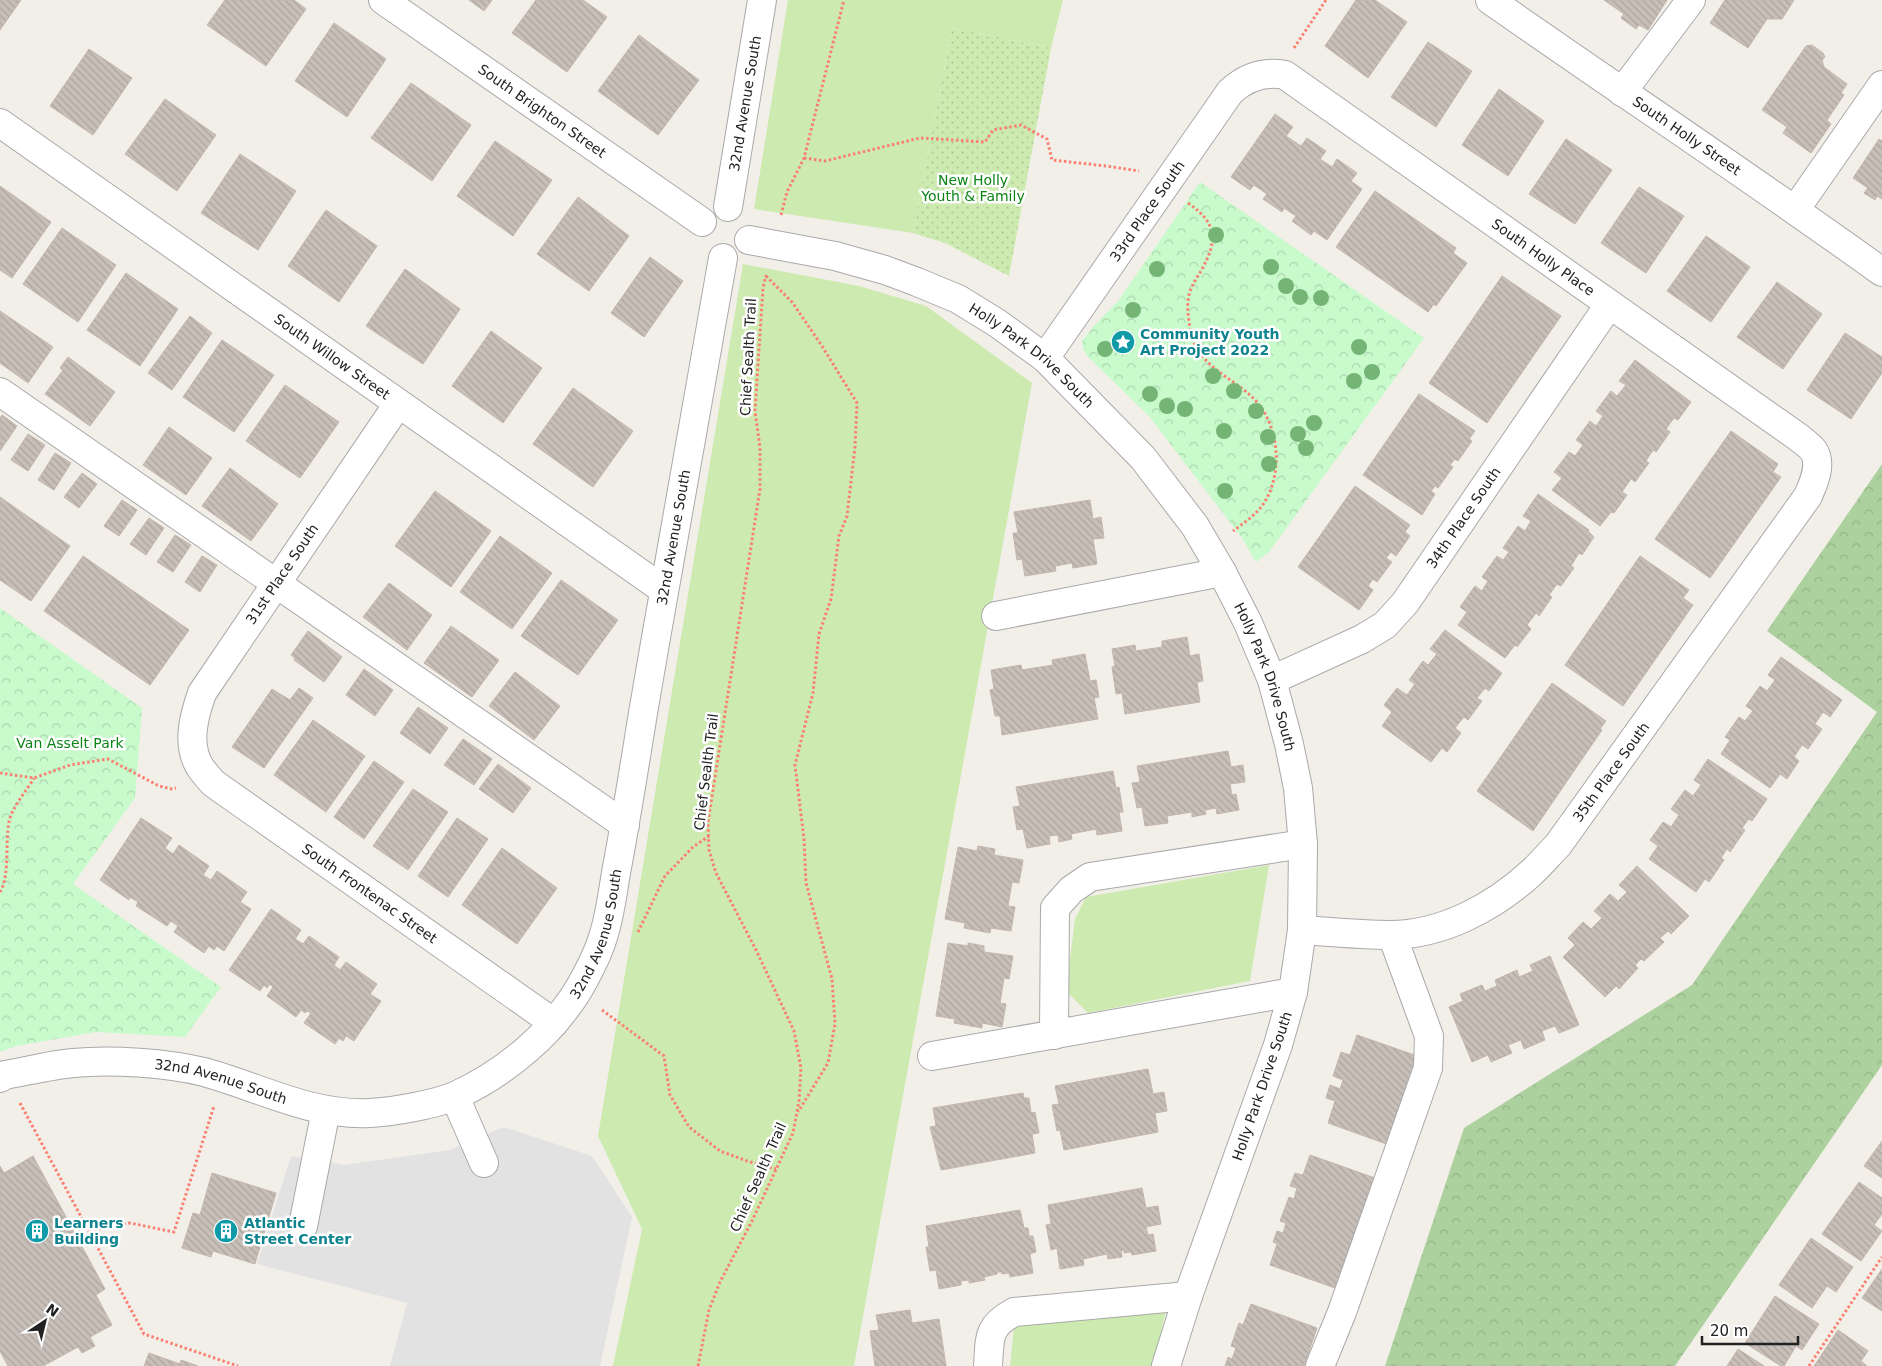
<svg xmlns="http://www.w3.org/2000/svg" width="1882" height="1366" font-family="'DejaVu Sans',sans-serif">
<defs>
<pattern id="forest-crowns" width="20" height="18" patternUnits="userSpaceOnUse" patternTransform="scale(1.25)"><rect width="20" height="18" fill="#add19e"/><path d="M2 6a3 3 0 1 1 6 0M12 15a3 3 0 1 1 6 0" fill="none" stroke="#95b388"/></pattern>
<pattern id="park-crowns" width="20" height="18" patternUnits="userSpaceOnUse" patternTransform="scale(1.25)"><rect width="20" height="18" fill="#c8facc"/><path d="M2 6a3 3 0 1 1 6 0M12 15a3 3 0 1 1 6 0" fill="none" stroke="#acd6af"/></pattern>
<pattern id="garden-dots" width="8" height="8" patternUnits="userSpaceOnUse" patternTransform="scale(1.25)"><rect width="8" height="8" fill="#cdebb0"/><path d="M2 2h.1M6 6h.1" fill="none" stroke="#b0c997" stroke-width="1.8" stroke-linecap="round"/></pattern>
<pattern id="building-back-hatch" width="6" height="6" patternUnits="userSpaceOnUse" patternTransform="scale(1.25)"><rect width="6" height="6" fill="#c7bfb8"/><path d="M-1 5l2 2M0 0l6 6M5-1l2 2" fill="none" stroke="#aba49e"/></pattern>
</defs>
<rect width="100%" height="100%" fill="#f2efe9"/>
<g fill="#cdebb0">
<polygon points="788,0 1063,0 1051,48 952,28 913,233 754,209"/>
<polygon points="743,264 859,286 926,306 1032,383 854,1366 613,1366 642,1229 598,1136"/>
<polygon points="1269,865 1250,981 1088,1013 1066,991 1075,919 1086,897"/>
<polygon points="1166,1311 1153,1366 1010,1366 1014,1325"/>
</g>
<polygon fill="url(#forest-crowns)" points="1882,464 1882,1065 1675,1366 1385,1366 1464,1128 1692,985 1877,712 1767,631"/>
<g fill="url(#park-crowns)">
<polygon points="1200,182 1424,338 1269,552 1256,562 1242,538 1149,416 1088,357 1083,349 1082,341 1093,327 1119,300"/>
<polygon points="0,608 142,708 135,798 73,884 221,987 185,1037 96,1032 16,1046 0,1052"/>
</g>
<polygon fill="url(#garden-dots)" points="952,28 1051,48 1009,276 945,243 913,233"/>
<polygon fill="#e2e2e2" points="504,1127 592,1156 632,1217 600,1366 390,1366 407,1303 257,1264 291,1156 344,1165 450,1150"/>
<g fill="url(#building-back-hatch)" stroke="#c4b6ab">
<polygon points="0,0 21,0 0,30"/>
<polygon points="225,0 294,0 306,9 266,66 207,25"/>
<polygon points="469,0 492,0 484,11"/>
<polygon points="536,0 583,0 607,17 567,72 512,33"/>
<polygon points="1356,0 1375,0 1407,22 1368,78 1325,46"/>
<polygon points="1604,0 1667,0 1648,30 1639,25 1636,29 1621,18 1624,14"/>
<polygon points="1725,0 1794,0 1782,19 1767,19 1748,48 1710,23"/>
<polygon points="334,23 386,59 347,117 295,81"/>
<polygon points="639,35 699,80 658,135 598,91"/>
<polygon points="1428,42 1472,71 1436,127 1391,97"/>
<polygon points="1812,45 1823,53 1825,57 1822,60 1824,67 1847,84 1841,93 1844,95 1827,120 1831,124 1811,153 1783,133 1787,127 1762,110 1806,46"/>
<polygon points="89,49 132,78 93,135 50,106"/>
<polygon points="411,83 471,125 432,181 371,138"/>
<polygon points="1499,89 1544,121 1508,176 1462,145"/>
<polygon points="165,99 216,135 177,191 125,154"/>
<polygon points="1275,114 1293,127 1286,136 1301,146 1307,138 1326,151 1320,159 1332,167 1337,159 1357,173 1351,181 1362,189 1327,240 1314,231 1311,235 1292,221 1296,216 1284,208 1282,212 1263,199 1267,194 1254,185 1250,190 1231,177"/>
<polygon points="1566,139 1612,170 1575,224 1529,194"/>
<polygon points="1879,139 1882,141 1882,199 1877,196 1875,200 1864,193 1868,188 1853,178"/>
<polygon points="495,141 552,180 513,236 457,196"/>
<polygon points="240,154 296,191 258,250 201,213"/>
<polygon points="0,186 51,222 12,278 0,270"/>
<polygon points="1639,187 1684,216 1646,273 1601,243"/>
<polygon points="1375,191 1456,248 1453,253 1467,263 1436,306 1434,304 1428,312 1336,247"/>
<polygon points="578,197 629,236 589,291 537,254"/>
<polygon points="326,210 377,246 339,302 288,266"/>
<polygon points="62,228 116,265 78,322 23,284"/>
<polygon points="1706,236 1750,267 1711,322 1667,291"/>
<polygon points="650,257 683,281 644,337 611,313"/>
<polygon points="405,269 460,309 423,364 366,326"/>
<polygon points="126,273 178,309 140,366 87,330"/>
<polygon points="1502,276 1561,316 1487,423 1429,383"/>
<polygon points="1777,282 1822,314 1783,369 1737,337"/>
<polygon points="0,311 53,347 28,383 0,363"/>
<polygon points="190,316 212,333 172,390 148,373"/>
<polygon points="491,331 542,368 503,423 452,386"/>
<polygon points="1845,333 1882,357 1882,373 1851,419 1807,390"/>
<polygon points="222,340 274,375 234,432 183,397"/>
<polygon points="68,357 115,392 90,426 45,394 63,370 60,368"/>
<polygon points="1635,360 1691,402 1678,420 1674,418 1666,429 1670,432 1656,452 1653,450 1646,461 1649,463 1635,482 1631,479 1622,492 1627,495 1614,513 1611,512 1600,526 1552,490 1562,478 1554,472 1569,452 1575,456 1583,445 1576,440 1590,421 1596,426 1603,416 1596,411 1611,391 1617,396 1626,385 1619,381"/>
<polygon points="285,385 339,422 300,478 246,441"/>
<polygon points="573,388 633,431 593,487 533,444"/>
<polygon points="1419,394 1475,431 1469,439 1472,441 1458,461 1455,459 1450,465 1453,467 1438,488 1435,486 1431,491 1435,494 1422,515 1363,475"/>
<polygon points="2,415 17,426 0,451 0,418"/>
<polygon points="169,427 212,458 186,495 143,465"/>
<polygon points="1731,431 1778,464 1773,472 1781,477 1710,578 1655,539"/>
<polygon points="28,434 45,445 28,471 11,460"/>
<polygon points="55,453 71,463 54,490 38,480"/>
<polygon points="230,468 278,504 251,541 202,506"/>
<polygon points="82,473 97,484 79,508 64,497"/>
<polygon points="1355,486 1410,525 1405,532 1410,536 1396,556 1391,552 1386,558 1392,562 1377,582 1373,579 1368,586 1373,590 1359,610 1298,567"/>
<polygon points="435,491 491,531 451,587 395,546"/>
<polygon points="1538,494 1589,530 1588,531 1594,537 1582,555 1579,553 1571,566 1574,568 1561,586 1557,584 1549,595 1552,597 1539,616 1536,613 1527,625 1531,629 1517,647 1515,645 1505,658 1458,625 1467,612 1460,607 1475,586 1482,591 1488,581 1482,577 1497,556 1503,560 1509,552 1503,548 1518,526 1525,531 1531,521 1523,516"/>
<polygon points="0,497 70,546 31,601 0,580"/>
<polygon points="122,500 137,510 119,536 104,526"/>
<polygon points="1090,500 1093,519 1101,517 1104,538 1093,539 1097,564 1073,568 1072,563 1055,566 1056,571 1025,576 1022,559 1017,560 1013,533 1018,533 1014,512"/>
<polygon points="149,518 164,528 146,555 130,544"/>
<polygon points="175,535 191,545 173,572 157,562"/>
<polygon points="500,536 552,573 512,629 460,592"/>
<polygon points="83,556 189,630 150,685 44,611"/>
<polygon points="202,556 217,565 200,592 185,582"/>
<polygon points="1640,556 1689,590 1683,598 1693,605 1623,706 1565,665"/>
<polygon points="561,580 618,620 578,675 521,636"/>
<polygon points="389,583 432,615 407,650 363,617"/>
<polygon points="451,626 499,660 472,697 424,663"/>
<polygon points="1445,630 1502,673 1489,691 1485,688 1477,698 1482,701 1468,720 1464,717 1455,728 1461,733 1447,752 1442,748 1431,762 1382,726 1392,712 1384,705 1397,688 1407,695 1415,684 1409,680 1423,661 1428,665 1437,654 1430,649"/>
<polygon points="308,631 342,657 324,682 294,660 295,658 291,655"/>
<polygon points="1187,637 1190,656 1199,654 1203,681 1197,682 1200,702 1125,714 1122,693 1116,694 1112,667 1115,666 1112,649 1135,645 1136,651 1162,647 1162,641"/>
<polygon points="1085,654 1090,681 1096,680 1099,697 1094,698 1098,719 1002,735 1000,716 995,716 990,690 994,689 991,670 1021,665 1022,670 1053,665 1052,660"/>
<polygon points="1781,657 1842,700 1830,717 1823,712 1815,724 1822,729 1808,749 1802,745 1794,757 1799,761 1787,779 1780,774 1770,788 1721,754 1730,740 1725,737 1739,717 1745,721 1753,711 1746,706 1760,686 1767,691 1775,680 1768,675"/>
<polygon points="364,669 393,690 375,716 346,695"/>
<polygon points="515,672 560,706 534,740 489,706"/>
<polygon points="1552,683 1606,721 1600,729 1602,730 1533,831 1477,791"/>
<polygon points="299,688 313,698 264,768 232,747 272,689 290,700"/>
<polygon points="418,707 448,728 430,754 400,733"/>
<polygon points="313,720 365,756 326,812 274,775"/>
<polygon points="463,739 492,759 474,785 444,765"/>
<polygon points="1228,751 1231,767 1243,765 1245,782 1230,784 1232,795 1236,794 1239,810 1217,814 1216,808 1205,810 1206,814 1192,817 1192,812 1167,816 1168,823 1145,826 1142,807 1137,808 1132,783 1140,782 1137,766"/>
<polygon points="1708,759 1767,799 1752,821 1749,819 1742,828 1745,830 1730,852 1727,849 1721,858 1724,860 1709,882 1705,879 1696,892 1649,859 1658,846 1650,840 1663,822 1671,827 1679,815 1671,809 1685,790 1693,796 1701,785 1694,780"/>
<polygon points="374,761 404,782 364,839 334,817"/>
<polygon points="498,764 531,788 513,813 479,789"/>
<polygon points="1113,771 1116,788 1119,787 1123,812 1119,812 1122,831 1097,835 1096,829 1071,834 1072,839 1059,842 1058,835 1049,836 1050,844 1027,848 1023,829 1017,830 1013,807 1020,806 1016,787"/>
<polygon points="413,789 448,812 408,870 373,846"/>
<polygon points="141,818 172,838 165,848 173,854 179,845 209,866 203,875 211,880 217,871 247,892 240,902 251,909 224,951 217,946 214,950 209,946 204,953 174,932 178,926 171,921 167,926 136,906 138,902 130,897 129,900 100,880"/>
<polygon points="457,818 488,839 448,897 418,876"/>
<polygon points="978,846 995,849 994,855 1023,860 1019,883 1012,882 1008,906 1015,907 1011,931 991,928 990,933 964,928 965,923 945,919 958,847 977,851"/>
<polygon points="502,848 557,888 517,944 462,905"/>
<polygon points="1637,866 1689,916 1671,934 1668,931 1660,938 1664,942 1644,961 1641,959 1635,965 1638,968 1619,989 1616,986 1605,997 1563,957 1575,945 1568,938 1583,922 1591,929 1602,918 1594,911 1610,894 1618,901 1627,892 1619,885"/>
<polygon points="271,909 301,930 295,939 303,944 309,936 339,957 334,965 340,970 346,962 377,984 370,994 381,1001 354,1041 346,1036 343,1041 339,1038 335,1044 304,1023 311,1013 307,1011 305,1013 301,1010 296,1017 267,996 273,987 270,984 267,988 264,985 260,991 229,970"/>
<polygon points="948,943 968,946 968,943 984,946 984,952 1013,956 1009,979 1004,978 1000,1003 1006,1004 1002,1027 982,1023 982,1028 954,1023 955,1019 936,1016"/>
<polygon points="1550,956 1579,1025 1559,1033 1555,1026 1542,1031 1545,1040 1524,1049 1521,1040 1508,1045 1512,1053 1491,1062 1488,1055 1472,1062 1449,1007 1463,1001 1460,994 1482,985 1485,991 1497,986 1495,980 1517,970 1519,977 1533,971 1530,965"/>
<polygon points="1357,1035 1423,1058 1392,1146 1328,1123 1335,1101 1326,1098 1330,1085 1340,1089 1343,1080 1333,1076 1341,1052 1350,1055"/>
<polygon points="1148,1069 1153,1094 1164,1092 1167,1111 1155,1113 1158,1132 1064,1150 1060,1130 1057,1131 1052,1105 1059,1104 1055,1086"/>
<polygon points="1023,1093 1024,1098 1029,1098 1031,1113 1035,1112 1039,1133 1032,1134 1035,1153 941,1170 930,1127 936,1126 933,1108"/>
<polygon points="1882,1141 1882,1178 1864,1166"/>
<polygon points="1310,1155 1375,1178 1335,1288 1270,1265 1277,1244 1273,1242 1277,1231 1283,1233 1286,1223 1280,1221 1289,1197 1294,1199 1297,1188 1290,1186 1295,1173 1303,1175"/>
<polygon points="33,1156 105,1289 96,1295 112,1325 90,1337 95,1346 82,1353 78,1347 43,1366 8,1366 0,1351 0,1166 4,1173"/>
<polygon points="212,1173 276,1193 255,1264 213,1251 211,1257 182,1248 193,1213 200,1215"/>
<polygon points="1859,1182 1882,1198 1882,1214 1874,1225 1882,1231 1861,1261 1822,1234"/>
<polygon points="1142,1188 1146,1208 1158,1206 1161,1224 1146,1227 1148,1235 1153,1234 1156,1251 1132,1255 1131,1252 1124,1253 1124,1250 1121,1251 1122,1257 1108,1259 1107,1254 1083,1259 1084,1265 1060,1269 1057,1248 1051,1250 1046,1225 1051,1224 1048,1205"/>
<polygon points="1020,1210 1024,1228 1028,1228 1029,1236 1033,1236 1036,1252 1030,1254 1033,1273 1010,1277 1009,1273 1002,1274 1002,1272 997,1272 997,1274 984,1277 985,1280 969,1283 969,1280 961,1281 961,1285 939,1289 936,1270 930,1271 926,1247 929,1247 926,1226"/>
<polygon points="1811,1238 1853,1267 1836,1292 1827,1286 1812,1308 1779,1285"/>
<polygon points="1882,1269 1882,1311 1862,1298"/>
<polygon points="1775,1296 1819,1324 1802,1350 1796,1346 1784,1366 1781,1366 1745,1343"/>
<polygon points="1251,1304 1317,1328 1304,1366 1225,1366 1228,1357 1232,1359 1236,1348 1231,1346 1239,1323 1243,1325"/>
<polygon points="910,1310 912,1323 939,1319 946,1366 875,1366 870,1331 879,1330 876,1315"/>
<polygon points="1838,1330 1868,1351 1861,1361 1867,1366 1814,1366"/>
<polygon points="1738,1349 1764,1366 1727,1366"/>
<polygon points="149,1353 180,1364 181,1360 198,1366 144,1366"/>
</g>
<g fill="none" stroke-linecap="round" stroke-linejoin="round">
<g stroke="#a9a9a9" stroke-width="30">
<g id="minor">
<path id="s1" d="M383,0L702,222"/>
<path id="s2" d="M1490,0C1620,91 1753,179 1882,272"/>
<polyline points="1622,92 1691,0"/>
<path id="s3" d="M0,123L664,590"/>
<path id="s4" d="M728,207L762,0"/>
<polyline points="1795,210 1882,85"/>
<path id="s5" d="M749,240L835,256L885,270L917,282L958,299L997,323L1045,358L1143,458L1195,526L1222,572L1248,623L1272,680L1289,744L1298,788L1303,844L1302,930L1293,992L1278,1045L1188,1296L1166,1366"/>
<path id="s6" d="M1045,358L1230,92C1246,77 1264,71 1285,75L1798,437C1803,441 1809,445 1813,450C1823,464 1813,484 1808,496L1558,845C1549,854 1541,864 1531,873C1494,907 1442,935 1390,935C1361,935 1331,932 1302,930"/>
<polyline points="0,392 625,825"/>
<path id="s7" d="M398,404L202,693C194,716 186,744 200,767C204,773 209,778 213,783L554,1023"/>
<polyline points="996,616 1222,572"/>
<path id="s8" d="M1272,680L1362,639L1385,625L1405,603L1609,305"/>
<polyline points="1054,1035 1055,908 1071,890 1090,877 1303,844"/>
<polyline points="932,1056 1293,992"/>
<path id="s9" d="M0,1078L5,1075C28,1071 51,1065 73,1063C111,1059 167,1063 204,1072C259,1087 311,1116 370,1113C392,1112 438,1104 457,1095C506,1072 552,1034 580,987C589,971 598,954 603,937C611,913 613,887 618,862C627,813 635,763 643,713C669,561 696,409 723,258"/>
<polyline points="455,1097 484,1163"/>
<polyline points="303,1226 326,1110"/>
<path d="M988,1366C990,1337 987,1327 1014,1312L1188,1296"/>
<polyline points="1320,1366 1342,1312 1428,1068 1429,1036 1392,935"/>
</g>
</g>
<g stroke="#fa8072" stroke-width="3" stroke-dasharray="2.5 2.5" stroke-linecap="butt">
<polyline points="1294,48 1326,0"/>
<polyline points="804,158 825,161 920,138 985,142 993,130 1021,125 1047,139 1052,160 1106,166 1139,171"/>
<path d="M1188,203C1218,224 1218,240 1201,271C1197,277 1193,284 1190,291C1186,304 1188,318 1191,332C1198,366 1230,376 1252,397C1279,422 1284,472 1264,503C1257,514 1244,523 1233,531"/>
<polyline points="781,215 787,192 804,158 844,0"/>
<polyline points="766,276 792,302 822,346 857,403 855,447 847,516 839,536 831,599 819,634 813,693 795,765 804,839 806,883 832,979 835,1024 828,1063 798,1112"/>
<polyline points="0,773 34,778 70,765 108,759 159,786 172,789 176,788"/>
<path d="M0,892C10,876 5,843 9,822C11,809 27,790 34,778"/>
<polyline points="638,932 665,876 693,847 709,836"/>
<polyline points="602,1010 664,1056 670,1095 689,1127 720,1151 747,1161 776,1169"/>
<polyline points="20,1103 144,1334 238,1366"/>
<polyline points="89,1231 130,1223 174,1232 214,1106"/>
<polyline points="698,1366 709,1310 720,1282 752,1221 793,1133 799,1101 801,1068 794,1031 757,952 716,873 709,850 708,822 760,489 760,448 755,411 763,288 766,275"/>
<polyline points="1809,1366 1882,1257"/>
</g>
<use href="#minor" stroke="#fff" stroke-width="28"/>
</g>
<g fill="#74b475">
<circle cx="1216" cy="235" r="8"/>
<circle cx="1271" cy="267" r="8"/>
<circle cx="1157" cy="269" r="8"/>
<circle cx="1286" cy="286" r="8"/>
<circle cx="1300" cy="297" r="8"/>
<circle cx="1321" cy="298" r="8"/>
<circle cx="1133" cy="310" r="8"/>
<circle cx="1359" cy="347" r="8"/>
<circle cx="1105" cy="349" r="8"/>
<circle cx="1372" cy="372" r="8"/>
<circle cx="1213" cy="376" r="8"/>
<circle cx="1354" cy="381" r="8"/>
<circle cx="1234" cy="391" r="8"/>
<circle cx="1150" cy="394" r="8"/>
<circle cx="1167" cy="406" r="8"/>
<circle cx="1185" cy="409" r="8"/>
<circle cx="1256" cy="411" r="8"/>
<circle cx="1314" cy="423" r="8"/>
<circle cx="1224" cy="431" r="8"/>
<circle cx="1298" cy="434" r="8"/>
<circle cx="1268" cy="437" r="8"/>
<circle cx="1306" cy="448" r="8"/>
<circle cx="1269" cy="464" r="8"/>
<circle cx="1225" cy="491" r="8"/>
</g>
<defs>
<g id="sight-disc" transform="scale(1.25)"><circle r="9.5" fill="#0f9aa8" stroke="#fff"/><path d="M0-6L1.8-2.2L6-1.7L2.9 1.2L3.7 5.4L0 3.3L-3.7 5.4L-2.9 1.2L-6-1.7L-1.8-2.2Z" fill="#fff"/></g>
<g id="building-disc" transform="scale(1.25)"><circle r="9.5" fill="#0f9aa8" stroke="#fff"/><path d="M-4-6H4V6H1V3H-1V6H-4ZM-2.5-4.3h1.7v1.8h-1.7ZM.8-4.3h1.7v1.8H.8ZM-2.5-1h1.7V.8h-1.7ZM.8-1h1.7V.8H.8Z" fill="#fff"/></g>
</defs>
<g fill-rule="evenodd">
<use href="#sight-disc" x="1123" y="342"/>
<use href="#building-disc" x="37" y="1231"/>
<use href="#building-disc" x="226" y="1231"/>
</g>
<g text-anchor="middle" stroke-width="5" stroke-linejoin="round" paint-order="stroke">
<g font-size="14" fill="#222" stroke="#fff">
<text dy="5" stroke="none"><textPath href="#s4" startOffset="105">32nd Avenue South</textPath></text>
<text dy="5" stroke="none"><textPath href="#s1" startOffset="194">South Brighton Street</textPath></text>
<text dy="5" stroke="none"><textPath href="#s2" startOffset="239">South Holly Street</textPath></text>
<text dy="5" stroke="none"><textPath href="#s6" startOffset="179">33rd Place South</textPath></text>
<text dy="5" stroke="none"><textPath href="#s6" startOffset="700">South Holly Place</textPath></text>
<text dy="5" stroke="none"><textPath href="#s5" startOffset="311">Holly Park Drive South</textPath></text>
<text dy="5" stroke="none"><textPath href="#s3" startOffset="406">South Willow Street</textPath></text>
<text transform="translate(748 357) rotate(-87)" y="5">Chief Sealth Trail</text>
<text dy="5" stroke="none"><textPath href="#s8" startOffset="259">34th Place South</textPath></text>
<text dy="5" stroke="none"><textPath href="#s9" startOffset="1095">32nd Avenue South</textPath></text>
<text transform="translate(282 574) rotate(-56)" y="5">31st Place South</text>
<text dy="5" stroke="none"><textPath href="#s5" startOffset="716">Holly Park Drive South</textPath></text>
<text transform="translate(706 772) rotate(-83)" y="5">Chief Sealth Trail</text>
<text transform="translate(1611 772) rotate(-54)" y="5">35th Place South</text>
<text dy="5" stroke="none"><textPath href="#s7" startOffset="638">South Frontenac Street</textPath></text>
<text dy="5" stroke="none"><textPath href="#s9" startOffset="690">32nd Avenue South</textPath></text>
<text dy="5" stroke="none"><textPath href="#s9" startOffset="225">32nd Avenue South</textPath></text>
<text transform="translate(1262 1086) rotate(-71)" y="5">Holly Park Drive South</text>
<text transform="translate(758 1177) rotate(-66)" y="5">Chief Sealth Trail</text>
</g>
<g font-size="14" fill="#0c8416" stroke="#fff">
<text x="973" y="185">New Holly<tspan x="973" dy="16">Youth &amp; Family</tspan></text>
<text x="70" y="748">Van Asselt Park</text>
</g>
<g font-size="14" font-weight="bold" fill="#0d838f" stroke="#fff" text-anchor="start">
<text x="1140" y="339">Community Youth<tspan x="1140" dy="16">Art Project 2022</tspan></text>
<text x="54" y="1228">Learners<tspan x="54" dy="16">Building</tspan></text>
<text x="244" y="1228">Atlantic<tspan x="244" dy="16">Street Center</tspan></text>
</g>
</g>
<g transform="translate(45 1321) rotate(35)" stroke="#ffffff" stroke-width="4" paint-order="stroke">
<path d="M0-4L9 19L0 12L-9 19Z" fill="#222222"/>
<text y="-8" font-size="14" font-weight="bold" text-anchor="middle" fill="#222222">N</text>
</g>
<path d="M1702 1336v8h96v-8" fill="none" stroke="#222222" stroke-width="2.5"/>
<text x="1710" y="1336" font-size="15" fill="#222222" stroke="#ffffff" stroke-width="4" paint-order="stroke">20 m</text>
</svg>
